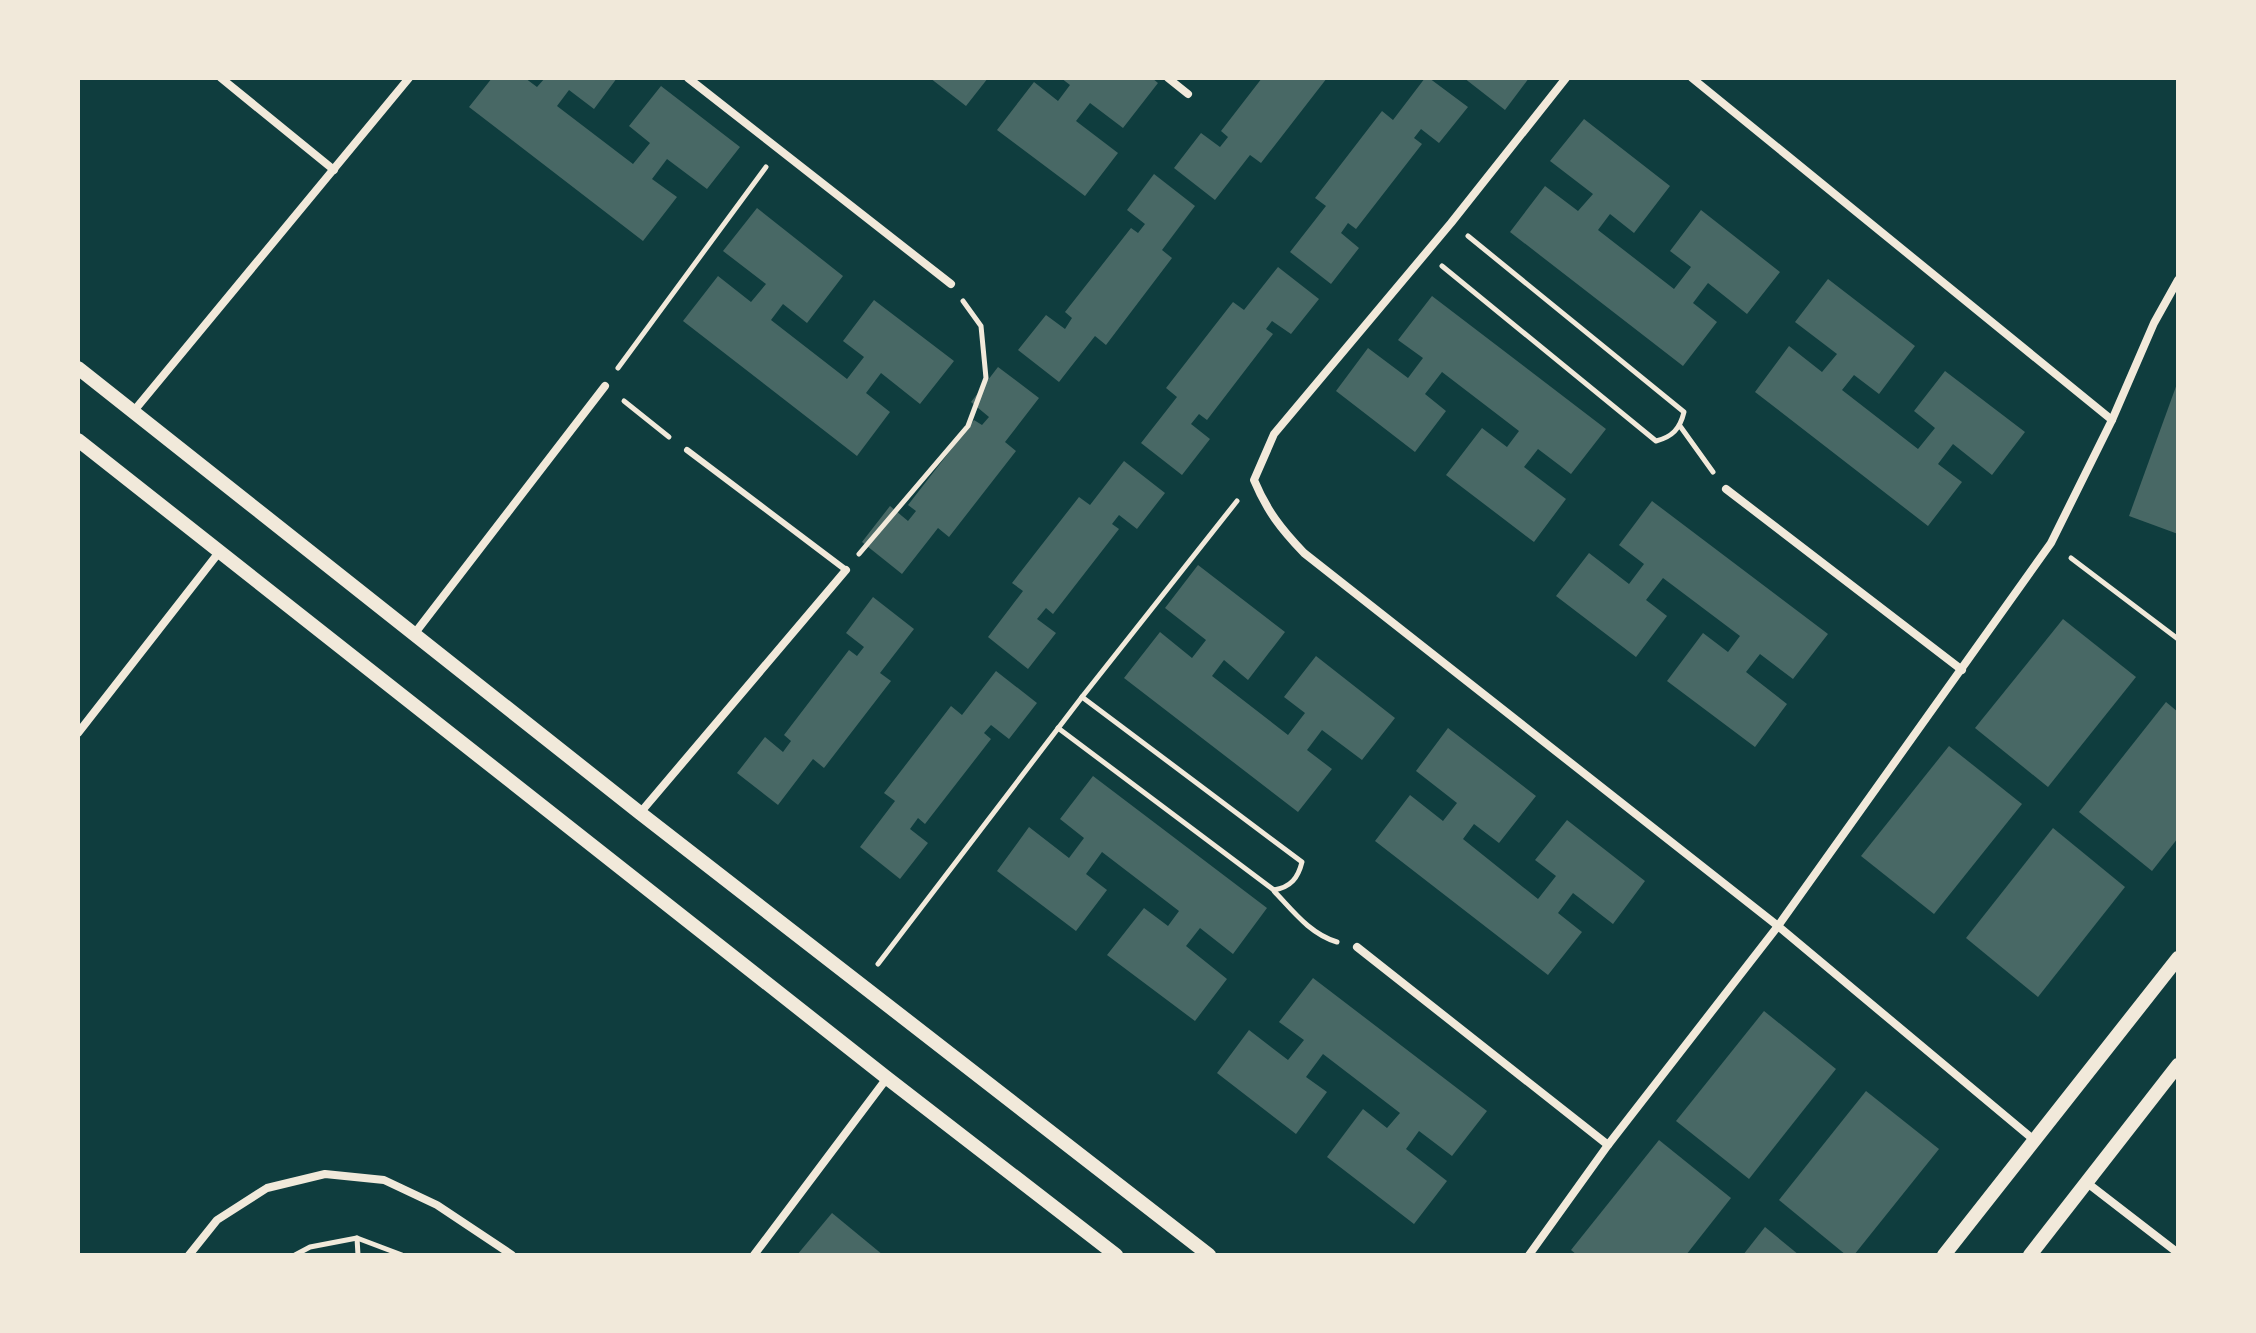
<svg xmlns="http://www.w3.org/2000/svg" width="2256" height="1333" font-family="Figtree,sans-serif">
<rect width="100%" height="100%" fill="#0f3d3e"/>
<g fill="#486865">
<polygon points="492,78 525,78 537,87 545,78 617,78 594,109 569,90 557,106 633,164 650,143 629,126 661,86 740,147 707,189 667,159 652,179 677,197 643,241 469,107"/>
<polygon points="930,78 988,78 966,106"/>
<polygon points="1061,78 1152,78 1158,83 1123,128 1090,103 1076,121 1118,153 1085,196 997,130 1034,82 1058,101 1070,85"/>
<polygon points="1262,78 1327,78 1261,163 1250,155 1215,200 1174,168 1201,133 1220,147 1228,137 1221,131"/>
<polygon points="1425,78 1429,78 1468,107 1439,143 1421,129 1414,138 1422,144 1356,229 1348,223 1341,233 1359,248 1331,284 1290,252 1326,206 1315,198 1382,111 1393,120"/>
<polygon points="1464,78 1529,78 1505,110"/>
<polygon points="1584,119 1670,186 1634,233 1610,214 1598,230 1674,289 1691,267 1670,251 1701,210 1780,272 1747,314 1708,283 1693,303 1717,322 1683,366 1510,232 1545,186 1578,211 1593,194 1550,161"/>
<polygon points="1154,174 1195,206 1162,250 1172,258 1106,345 1095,336 1059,382 1018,350 1046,315 1065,329 1072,318 1065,312 1131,228 1138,233 1145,224 1127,210"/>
<polygon points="757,208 843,276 807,323 783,304 771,320 847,379 864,357 843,341 874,300 954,361 920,404 881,373 866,393 890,412 857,456 683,321 718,276 751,302 766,284 723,251"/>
<polygon points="1278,267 1319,299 1291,334 1272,321 1266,329 1273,334 1207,420 1199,414 1191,424 1210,439 1182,475 1141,443 1177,397 1166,388 1233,302 1244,310"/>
<polygon points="1828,279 1915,346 1879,394 1854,375 1842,390 1918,449 1935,428 1914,411 1945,371 2025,432 1992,475 1953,444 1938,464 1962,482 1928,526 1755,392 1789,346 1822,372 1837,354 1795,322"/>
<polygon points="1432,296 1606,429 1571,474 1538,449 1524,467 1566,499 1534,542 1446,475 1482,428 1507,447 1519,431 1442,372 1425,394 1446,411 1415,452 1336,391 1368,348 1408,378 1423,358 1398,340"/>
<polygon points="998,367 1039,398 1005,442 1016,451 949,537 938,528 902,574 862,542 890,506 908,521 916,511 908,505 974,420 982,425 989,417 971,402"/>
<polygon points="2178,381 2178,534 2129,516"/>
<polygon points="1124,461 1165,493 1137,529 1119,515 1112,524 1119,529 1053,614 1046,608 1037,619 1056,633 1028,669 988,637 1023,591 1012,583 1079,497 1090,505"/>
<polygon points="1652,501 1828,634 1793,679 1760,654 1746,672 1787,704 1755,747 1667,681 1703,633 1728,652 1740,636 1663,578 1646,600 1667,616 1636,657 1556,596 1589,553 1629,584 1644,564 1619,545"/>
<polygon points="1198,565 1285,632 1248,680 1224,660 1212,676 1288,735 1305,713 1284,697 1316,656 1395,718 1362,760 1322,730 1307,750 1332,769 1298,812 1124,678 1160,632 1192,658 1206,640 1165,608"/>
<polygon points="873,597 914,629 880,673 891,681 824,768 813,759 778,805 737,773 765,737 783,752 791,741 784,735 849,650 857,656 864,647 846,633"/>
<polygon points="2063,619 2136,677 2048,787 1975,728"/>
<polygon points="996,671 1037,703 1009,739 991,725 984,733 991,739 925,824 918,818 910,829 928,843 900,879 860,847 895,801 884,793 951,706 962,715"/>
<polygon points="2166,702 2178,712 2178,838 2152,871 2079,812"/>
<polygon points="1448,728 1536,796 1499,843 1474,824 1463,839 1538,899 1556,876 1535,860 1567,820 1645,881 1613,924 1573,893 1558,913 1582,932 1548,975 1375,841 1410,795 1443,821 1457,803 1416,771"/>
<polygon points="1949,746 2022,804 1934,914 1861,856"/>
<polygon points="1093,776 1267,908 1233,954 1200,928 1186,946 1227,979 1195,1021 1107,955 1144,908 1168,926 1179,911 1102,852 1086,874 1107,890 1076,931 997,871 1029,827 1069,858 1084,838 1060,819"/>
<polygon points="2053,828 2125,887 2038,997 1966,938"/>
<polygon points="1313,978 1487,1111 1452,1156 1419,1131 1406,1149 1447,1181 1414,1224 1327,1157 1363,1109 1387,1128 1400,1113 1323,1054 1306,1077 1327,1092 1296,1134 1217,1073 1249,1030 1288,1060 1304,1040 1279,1022"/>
<polygon points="1764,1011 1836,1069 1749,1179 1676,1121"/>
<polygon points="1866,1091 1939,1149 1854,1255 1846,1255 1779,1200"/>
<polygon points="1659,1140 1731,1198 1686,1255 1577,1255 1571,1250"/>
<polygon points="832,1213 883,1255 797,1255"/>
<polygon points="1765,1227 1799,1255 1743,1255"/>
</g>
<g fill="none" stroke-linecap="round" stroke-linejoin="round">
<g stroke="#f1e9da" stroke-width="5">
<path d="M1442,266L1656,441C1672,437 1680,429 1684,412L1468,236"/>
<polyline points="618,368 766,167"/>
<polyline points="624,401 669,437"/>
<polyline points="1680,426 1713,472"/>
<polyline points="859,554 968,426 986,378 981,326 963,301"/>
<polyline points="2071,558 2178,639"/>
<path d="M1058,728L1274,890C1291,887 1298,878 1302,862L1082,697"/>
<path d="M1274,891C1293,911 1310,934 1337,942"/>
<polyline points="878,964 1082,697 1237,501"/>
<polyline points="357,1238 358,1255"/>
<polyline points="295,1255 310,1247 357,1238 402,1255"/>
</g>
<polyline stroke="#f1e9da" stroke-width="6" points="687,450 846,570"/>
<g stroke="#f1e9da" stroke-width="8">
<polyline points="221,78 334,170"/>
<polyline points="688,78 951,284"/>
<polyline points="1168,78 1188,94"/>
<path d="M1566,78L1451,223L1274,434L1254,480C1267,511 1281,529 1304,553L1778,926L2034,1140"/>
<polyline points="1692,78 2112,420"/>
<polyline points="133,412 409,78"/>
<polyline points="1726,489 1962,670"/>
<polyline points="415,633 605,386"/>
<polyline points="78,733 220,551"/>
<polyline points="640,813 846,570"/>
<polyline points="1357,947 1608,1145"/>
<polyline points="2086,1182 2178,1253"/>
<polyline points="189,1255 217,1220 267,1188 325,1174 384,1180 437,1205 512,1255"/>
<polyline points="754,1255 887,1078"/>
<polyline points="1529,1255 1608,1145 1778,926 2051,543 2112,420 2154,323 2178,280"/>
</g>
<g stroke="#f1e9da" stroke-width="14">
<polyline points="78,368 640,813 1209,1255"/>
<polyline points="78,440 887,1078 1116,1255"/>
<polyline points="1944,1255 2178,958"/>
<polyline points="2030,1255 2178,1065"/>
</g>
</g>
<rect width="2256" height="1333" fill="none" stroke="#f1e9da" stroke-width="160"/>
</svg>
